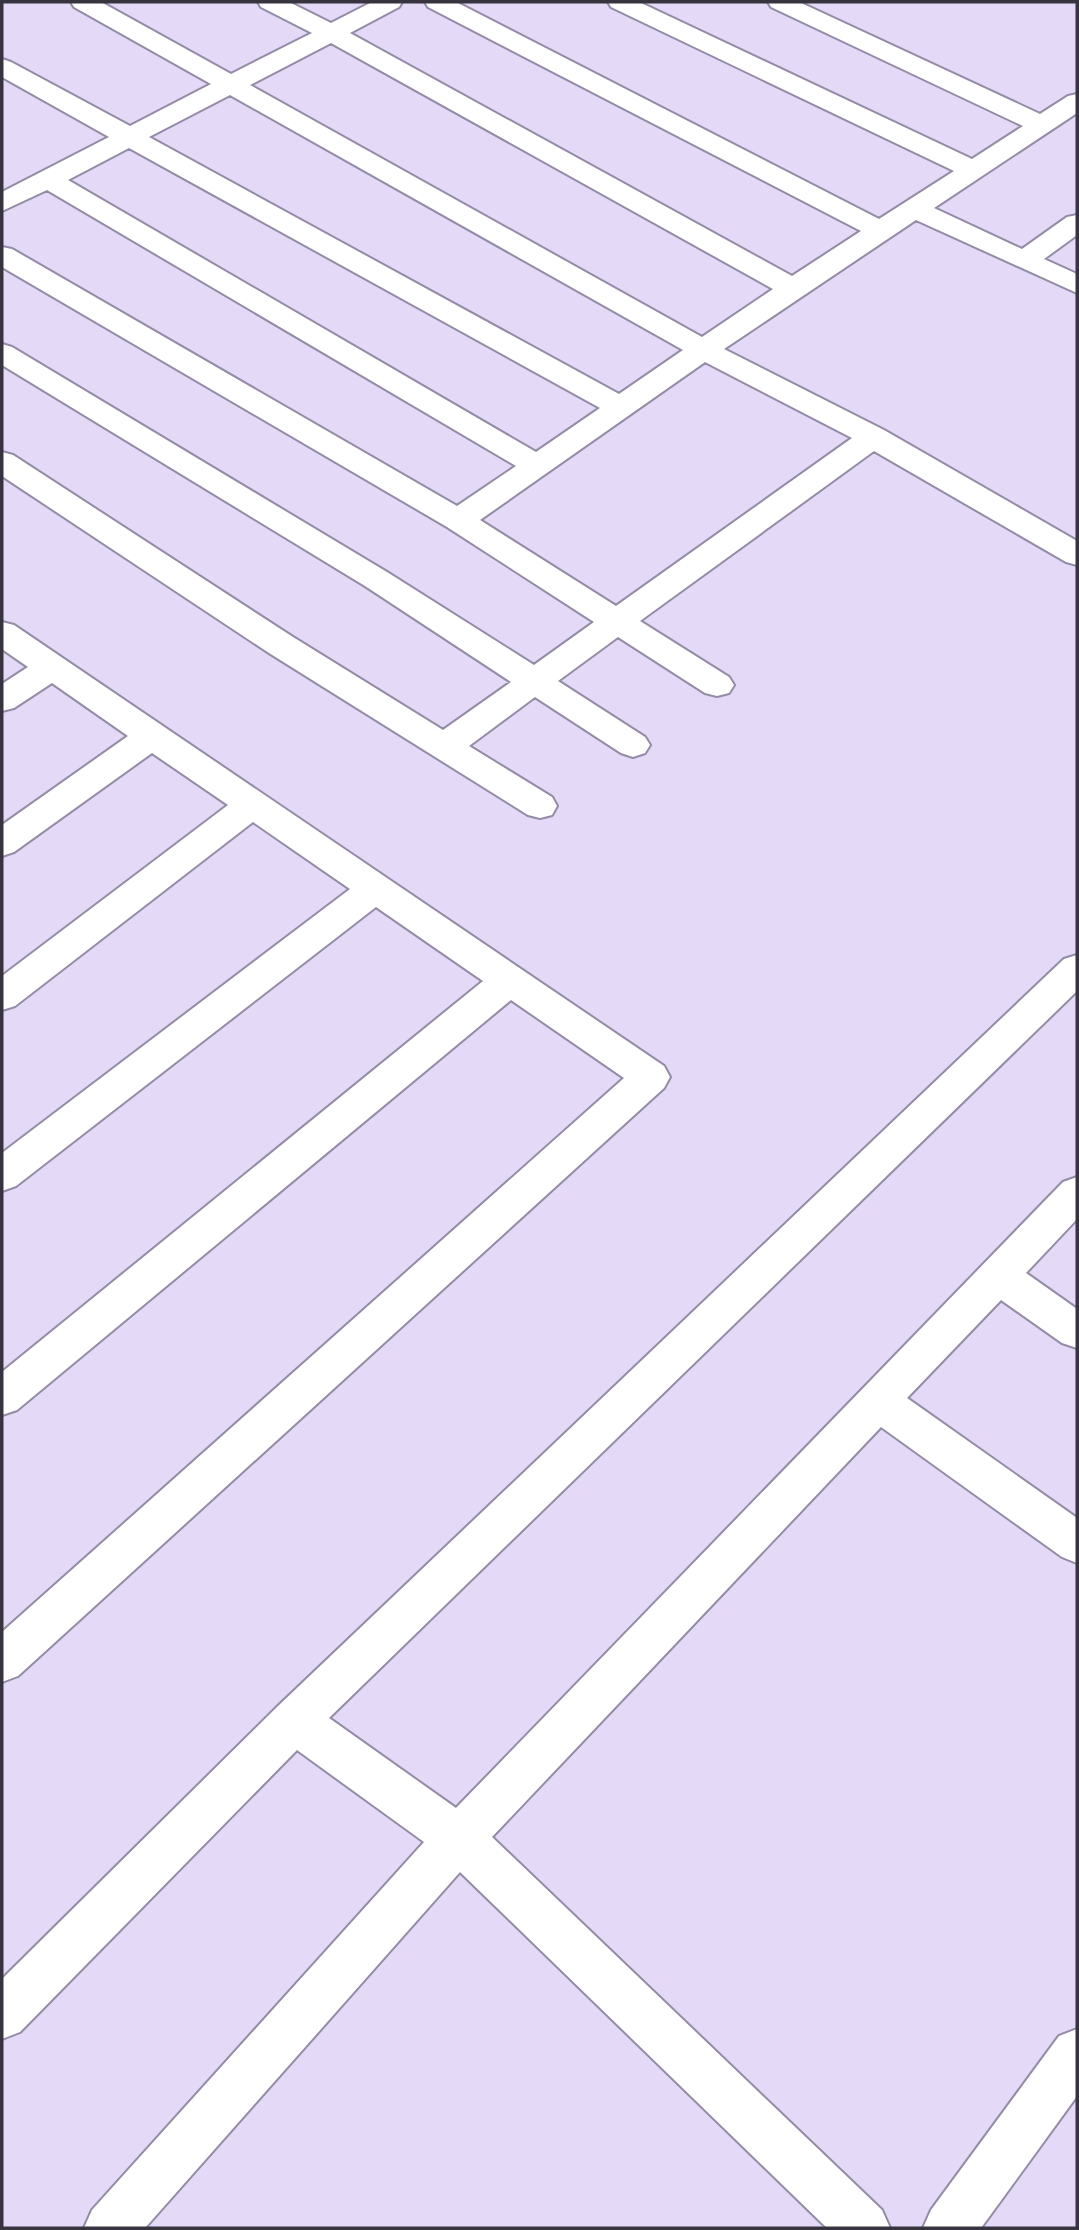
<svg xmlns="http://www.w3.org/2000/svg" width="1079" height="2230" font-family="'Titillium Web',sans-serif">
<rect width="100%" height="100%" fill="#e4d9f6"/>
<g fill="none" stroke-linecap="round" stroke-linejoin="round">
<g stroke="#948ba5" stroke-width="4">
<g id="minor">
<path d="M71,2H101L231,74L312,33L261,7L258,2H289L331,23L372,2H402L399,7L350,33L792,276L861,231L428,7L425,2H456L879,219L954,171L611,7L608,2H639L972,159L1023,126L771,7L768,2H799L1040,114L1068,96L1077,94V113L934,208L1022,249L1067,217L1077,215V235L1044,259L1077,274V293L916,220L724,349L884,430L1077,541V565L1066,562L874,451L640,621L729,677L734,685L729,693L717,696L705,693L618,637L558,681L645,737L650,745L645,753L633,757L621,753L535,697L469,746L552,797L557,806L552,815L540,818L528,815L269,653L2,476V452L13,455L293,637L443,730L511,682L365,586L2,365V344L12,347L387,572L534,665L594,622L447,527L2,267V247L12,249L457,506L516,466L47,190L2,211V192L109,137L2,77V59L11,62L130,126L211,84L74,7ZM331,43L773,289L702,337L250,85ZM230,95L683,350L619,394L149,137ZM129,148L600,408L536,452L68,180ZM705,362L852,438L616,606L480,520Z"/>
<polygon points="2,622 14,625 664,1066 670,1077 664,1088 18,1676 2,1682 2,1632 624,1078 511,1000 17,1410 2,1415 2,1372 483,981 376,907 16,1186 2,1191 2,1153 350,889 253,822 15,1006 2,1010 2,976 228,805 152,753 14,852 2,856 2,825 128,736 52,683 14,708 2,711 2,684 28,667 2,649"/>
<polygon points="1077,955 1077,991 329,1718 456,1808 1063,1182 1077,1177 1077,1219 1026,1273 1077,1309 1077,1348 1062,1343 1001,1300 907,1398 1077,1518 1077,1563 1062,1557 881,1427 492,1837 882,2210 890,2228 827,2228 460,1872 145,2228 84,2228 92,2210 424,1842 297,1750 20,2032 2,2039 2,1979 278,1706 1064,959"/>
<polygon points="1077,2029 1077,2096 981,2228 923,2228 931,2210 1059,2036"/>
</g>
</g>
<use href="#minor" fill="#fff" fill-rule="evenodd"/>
</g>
<rect width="1079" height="2230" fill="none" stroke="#38343f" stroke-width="7"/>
</svg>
